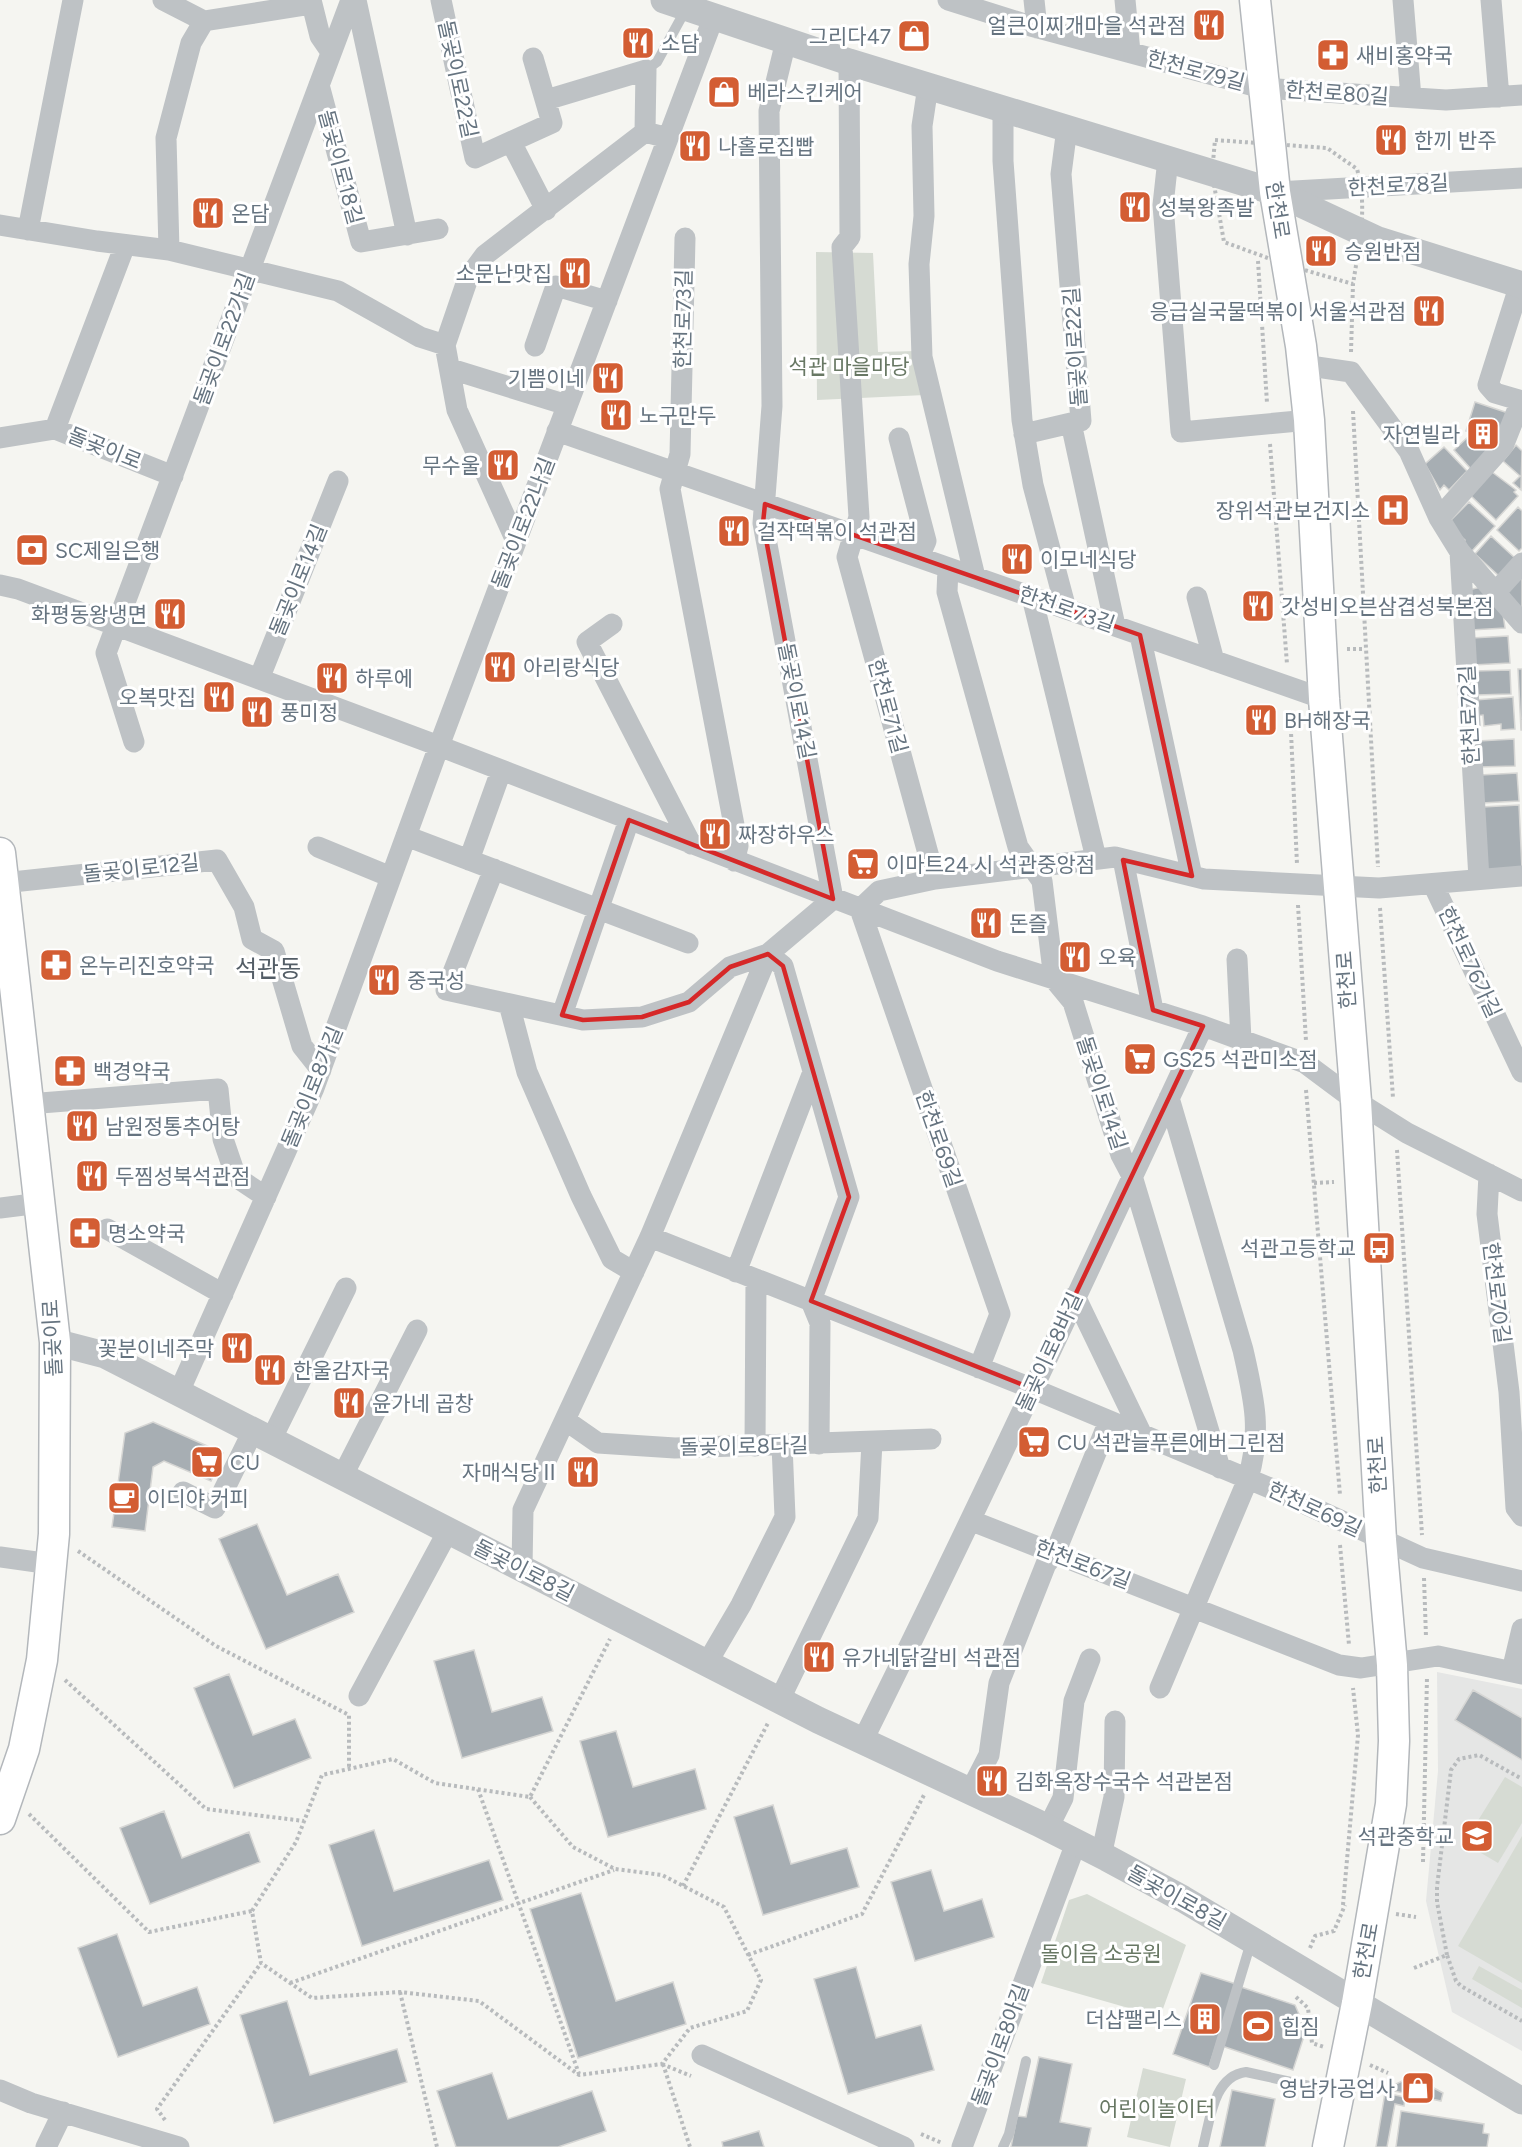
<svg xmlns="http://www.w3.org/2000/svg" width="1522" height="2147" viewBox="0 0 1522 2147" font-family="Figtree,'Noto Sans KR',sans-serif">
  <rect width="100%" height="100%" fill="#f5f5f1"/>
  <path fill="#e5e6e5" d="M1437 1672 1522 1689V2051L1452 2012 1426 1901 1438 1771Z"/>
  <path fill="#d6dbd3" d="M816 252 873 253 878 352 916 351 925 395 817 400Z
    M1505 1777 1522 1787V1823L1498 1863 1464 1843Z
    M1522 1836V1983L1458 1946Z
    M1087 1894 1186 1945 1160 2017 1041 1983 1069 1900Z
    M1479 1966 1522 1990V2008L1472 1979Z
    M1143 2068 1186 2079 1170 2147 1127 2137Z"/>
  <path fill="#a7aeb3" stroke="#d6d6d4" stroke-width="1.5" d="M1475 402 1508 413 1492 449 1471 469 1454 450 1469 436 1471 432 1466 431Z
    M1516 445 1522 451 1521 490 1513 483 1520 476 1503 461Z
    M1444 447 1467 471 1449 490 1444 485 1440 490 1425 464Z
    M1492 472 1516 490 1514 492 1518 496 1496 520 1470 495Z
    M1469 502 1495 526 1471 552 1462 544 1465 540 1454 530 1450 521Z
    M1518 507 1522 511V548L1519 551 1497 530Z
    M1491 536 1516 559 1499 576 1475 554Z
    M1522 577V609L1506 592Z
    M1481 587 1503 614 1505 628 1471 630 1468 590Z
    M1508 636 1510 663 1473 665 1471 638Z
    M1518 669H1522V730H1521Z
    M1510 670 1511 694 1476 695 1474 671Z
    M1513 697 1515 729 1501 730V724L1484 726 1483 715 1476 716 1475 700Z
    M1514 739 1515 766 1479 767 1478 741Z
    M1517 773 1519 801 1482 803 1480 775Z
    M1519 805 1522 870 1486 872 1482 807Z
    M153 1422 223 1453 211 1481 164 1461 153 1467 145 1531 112 1527 125 1433Z
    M257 1524 287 1595 338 1574 354 1612 266 1649 219 1539Z
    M474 1650 492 1712 542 1697 553 1731 462 1758 434 1661Z
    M229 1674 253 1735 295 1719 311 1758 234 1788 194 1688Z
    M1473 1690 1522 1718V1760L1455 1720Z
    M616 1731 633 1787 695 1769 706 1809 608 1837 580 1741Z
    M773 1805 791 1864 847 1848 859 1887 763 1915 734 1817Z
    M164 1811 182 1858 249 1832 260 1862 150 1904 120 1828Z
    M374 1830 394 1891 489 1860 503 1900 362 1946 329 1845Z
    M931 1870 944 1911 982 1899 994 1937 915 1961 891 1882Z
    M581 1893 616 2001 673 1982 686 2024 578 2058 530 1909Z
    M117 1934 143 2006 197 1987 210 2024 118 2057 78 1948Z
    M856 1967 876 2038 921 2025 934 2070 848 2094 814 1979Z
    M1201 1973 1236 1984 1209 2067 1173 2054Z
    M1241 1987 1295 2005 1306 2030 1293 2070 1222 2046Z
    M287 2001 310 2075 397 2049 407 2082 274 2123 240 2015Z
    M1039 2057 1072 2064 1060 2122 1091 2128 1087 2147H1011L1017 2116 1026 2117Z
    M492 2073 508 2119 592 2091 606 2131 558 2147H456L437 2091Z
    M1412 2076 1443 2093 1441 2101 1394 2091 1396 2084Z
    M1232 2090 1275 2099 1265 2147H1220Z
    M1385 2093 1405 2097 1404 2106 1395 2104 1387 2147H1376Z
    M1401 2111 1484 2124 1483 2133 1489 2134 1487 2147H1396Z
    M759 2131 764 2147H723L722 2142Z"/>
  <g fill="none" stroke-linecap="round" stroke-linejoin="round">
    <g stroke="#b3b7bb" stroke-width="33">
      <path id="secondary" d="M1255 0 1275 192 1301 346 1309 420 1324 699 1356 1101 1381 1540 1392 1665 1394 1741 1391 1804 1357 2003 1328 2147
        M0 853 55 1342 54 1534 42 1660 24 1749 0 1819"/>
    </g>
    <path stroke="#b8bbbd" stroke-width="4" stroke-dasharray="3 3" stroke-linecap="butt" d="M1215 140 1327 148 1357 169C1368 208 1359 245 1353 284L1287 265 1224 242 1212 173Z
      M1258 261 1267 403
      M1351 352 1353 284
      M1353 411 1378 867
      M1270 444 1287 664
      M1347 649H1364
      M1290 710 1297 864
      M1298 905 1306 1041
      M1380 908 1393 1098
      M1306 1090 1340 1495
      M1397 1150 1422 1535
      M1314 1183 1334 1182
      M1340 1545 1349 1645
      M78 1551 216 1646 349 1715V1769
      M1424 1578 1426 1637
      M65 1680 206 1809 304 1821
      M478 1789 579 2074
      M530 1797 573 1847 615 1869 662 1875 724 1907 761 1980 747 2011 690 2028 662 2064 579 2075 479 2001 400 1992 312 1998 261 1963 252 1911 296 1842 322 1775 393 1759 435 1783 530 1797 610 1639
      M29 1814 149 1932 252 1911
      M1423 1862 1427 1677
      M683 1886 768 1723
      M1343 1905 1358 1735 1353 1688
      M1396 1914 1416 1917
      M1310 1948 1315 1936 1334 1931 1345 1905
      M748 1955 862 1914 924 1795
      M1447 1955 1437 1902V1887L1451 1770 1459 1759 1479 1755 1522 1779
      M1414 1968 1447 1955 1456 1981 1461 1986 1522 2021
      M290 1983 614 1870
      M400 1992 437 2147
      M1296 1997 1308 2008 1312 2043 1324 2047
      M662 2064 691 2076
      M663 2064 690 2147
      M1370 2065 1388 2073
      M165 2120 157 2109 261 1963
      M921 2134 942 2143"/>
    <path stroke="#bec2c5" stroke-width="10" d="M646 70 657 62 686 9
      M1214 2065 1251 1942
      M1003 2147 1009 2134 1026 2061
      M1203 2147C1210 2121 1213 2076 1246 2072L1337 2092"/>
    <path stroke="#bec2c5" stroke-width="21" d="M163 0 204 21
      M311 0 320 36 331 52
      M356 0 407 235
      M441 0 475 158 552 123 533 58
      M948 0 1031 26 1262 88 1446 100 1522 95
      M1034 0 1037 28
      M1125 0 1130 52
      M1403 0 1411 98
      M1491 0 1499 97
      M849 62 850 237 842 247 859 517 847 557 935 879
      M319 85 361 242 438 229
      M928 86 922 126 924 216 919 264 922 357 975 577
      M546 100 646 70 645 132
      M1003 108V161L1022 420 1033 485 1066 609
      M1067 128 1061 174 1081 421 1071 423 1115 626
      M511 142 546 210
      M1168 159 1163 205 1181 432 1309 420
      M1277 192 1522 178
      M0 225 97 241 169 250 338 291 420 337 445 345
      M28 230 73 0
      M685 238 680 454 670 489 738 846 734 861
      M169 250 166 138 191 43 204 21 312 4
      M1520 284 1488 385 1495 393 1522 401
      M535 346 556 286 607 301
      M1303 365 1351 372 1409 451 1439 518 1460 552 1522 623
      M451 369 567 405
      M55 429 125 245
      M557 431 1324 699
      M1024 434 1071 423
      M0 438 55 429 173 476
      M899 438 926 541 919 557
      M1439 518 1503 446 1521 401
      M516 541 457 410 445 345 468 278 485 255 645 132 668 138
      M1460 552 1479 879
      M948 568 947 592 1018 847 1042 881 1054 979 1073 1002 1121 1155 1132 1176 1220 1468
      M0 585 18 589 439 746 997 961 1203 1026 1305 1063 1356 1101 1407 1133 1522 1191
      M1495 593 1522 563
      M1032 597 1096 858
      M1197 597 1214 661
      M612 624 587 642 691 844
      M1140 635 1192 876
      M259 679 338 481
      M134 742 106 653 351 0
      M406 836 688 943
      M318 847 391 877
      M1123 859 1153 1010
      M469 860 501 771
      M494 869 446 990 583 1020 642 1017 689 1002 730 967 768 954 783 966 849 1197 811 1301 820 1323 819 1444
      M3 883 217 860 244 907 252 939 274 951 302 1046 321 1070
      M1433 884 1522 1072
      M1237 959 1241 1040
      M509 1004 527 1072 581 1196 612 1259 634 1272
      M562 1015 629 820
      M28 1104 218 1089 223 1139 236 1177 266 1197
      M1489 1174 1487 1214 1509 1392 1516 1508 1522 1516
      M0 1208 40 1203
      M107 1229 223 1294
      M650 1237 1031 1388 1270 1488 1423 1558 1522 1581
      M736 1272 813 1072
      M1075 1296 1142 1435
      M979 1368 1000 1314 860 909 879 891 935 879 1115 857 1204 879 1379 888 1522 876
      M179 1392 314 1088 439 746 714 16
      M565 1420 598 1443 675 1448 931 1439
      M271 1440 346 1288
      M755 1446 756 1279
      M342 1477 417 1330
      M183 1492 215 1508 253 1431
      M972 1521 1339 1665 1361 1668 1438 1656 1522 1674
      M0 1557 51 1564
      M522 1568 523 1510 650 1237 768 954 833 899 763 523 772 406 769 111 786 41
      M707 1663 741 1605 785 1517 782 1445
      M1512 1671 1522 1629
      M1160 1688 1248 1479C1262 1430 1254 1399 1243 1350L1169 1098
      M359 1696 448 1531
      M779 1701 868 1518 872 1442
      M862 1742C980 1505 1091 1265 1203 1026
      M970 1792 989 1755 999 1683 1046 1564 1055 1553 1109 1421
      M1048 1828 1063 1798 1074 1701 1090 1659
      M1101 1856 1114 1797 1115 1721
      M702 2055 904 2147
      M0 2090 31 2103 179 2147
      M46 2147 63 2112
      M962 2147 1076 1843"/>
    <path stroke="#bec2c5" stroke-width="27" d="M664 0 849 62 1275 192 1378 240 1522 285
      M55 1342 105 1355 818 1720 1038 1823 1107 1858 1183 1899 1522 2101"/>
    <use href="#secondary" stroke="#fff" stroke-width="30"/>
  </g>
  <path fill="none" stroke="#d62828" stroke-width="4.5" stroke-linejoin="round" d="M765 504 1140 635 1192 876 1123 860 1153 1010 1203 1026 1031 1388 811 1301 849 1197 783 966 768 954 730 967 689 1002 642 1017 583 1020 562 1015 629 820 833 899 763 523Z"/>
  <defs>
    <g id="restaurant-square" transform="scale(1.725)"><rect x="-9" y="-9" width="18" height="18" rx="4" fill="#d35d33" stroke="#fff"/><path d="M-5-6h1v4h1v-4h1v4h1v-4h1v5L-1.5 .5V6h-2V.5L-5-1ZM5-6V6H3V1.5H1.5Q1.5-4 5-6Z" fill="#fff"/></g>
    <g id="shop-square" transform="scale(1.725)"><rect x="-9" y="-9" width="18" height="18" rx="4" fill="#d35d33" stroke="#fff"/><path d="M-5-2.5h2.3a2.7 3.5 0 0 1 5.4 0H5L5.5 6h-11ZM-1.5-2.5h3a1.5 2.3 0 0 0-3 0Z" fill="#fff"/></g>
    <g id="pharmacy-square" transform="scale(1.725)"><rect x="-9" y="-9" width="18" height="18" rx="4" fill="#d35d33" stroke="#fff"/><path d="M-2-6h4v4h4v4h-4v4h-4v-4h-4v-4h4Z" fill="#fff"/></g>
    <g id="building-square" transform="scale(1.725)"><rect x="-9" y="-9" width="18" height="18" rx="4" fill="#d35d33" stroke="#fff"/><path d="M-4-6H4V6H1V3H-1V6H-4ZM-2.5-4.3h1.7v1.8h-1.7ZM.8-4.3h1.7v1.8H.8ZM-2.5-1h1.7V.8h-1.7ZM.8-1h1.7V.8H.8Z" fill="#fff"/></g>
    <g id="hospital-square" transform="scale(1.725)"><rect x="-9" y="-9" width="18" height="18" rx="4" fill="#d35d33" stroke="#fff"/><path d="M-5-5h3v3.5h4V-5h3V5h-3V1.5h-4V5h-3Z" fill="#fff"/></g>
    <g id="bank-square" transform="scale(1.725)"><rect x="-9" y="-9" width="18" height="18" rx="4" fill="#d35d33" stroke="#fff"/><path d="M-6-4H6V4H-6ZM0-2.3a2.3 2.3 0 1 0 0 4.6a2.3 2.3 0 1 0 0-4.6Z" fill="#fff"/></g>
    <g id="supermarket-square" transform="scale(1.725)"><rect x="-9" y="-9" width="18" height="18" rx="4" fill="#d35d33" stroke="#fff"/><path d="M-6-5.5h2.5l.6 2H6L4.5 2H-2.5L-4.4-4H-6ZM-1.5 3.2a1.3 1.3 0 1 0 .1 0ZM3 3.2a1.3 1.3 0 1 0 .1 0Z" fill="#fff"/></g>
    <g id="bus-square" transform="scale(1.725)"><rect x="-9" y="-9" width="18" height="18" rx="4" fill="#d35d33" stroke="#fff"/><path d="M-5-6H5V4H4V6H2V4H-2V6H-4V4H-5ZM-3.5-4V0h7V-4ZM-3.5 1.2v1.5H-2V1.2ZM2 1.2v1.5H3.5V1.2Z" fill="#fff"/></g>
    <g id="cafe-square" transform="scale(1.725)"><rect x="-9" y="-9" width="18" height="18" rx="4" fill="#d35d33" stroke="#fff"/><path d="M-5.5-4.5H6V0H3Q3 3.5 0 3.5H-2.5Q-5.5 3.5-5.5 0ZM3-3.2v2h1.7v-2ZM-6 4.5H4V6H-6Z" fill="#fff"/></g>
    <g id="school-square" transform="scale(1.725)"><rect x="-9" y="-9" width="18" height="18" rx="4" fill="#d35d33" stroke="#fff"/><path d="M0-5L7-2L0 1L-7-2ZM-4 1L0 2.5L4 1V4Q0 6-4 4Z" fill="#fff"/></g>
    <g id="stadium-square" transform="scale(1.725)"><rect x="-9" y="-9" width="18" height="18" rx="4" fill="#d35d33" stroke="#fff"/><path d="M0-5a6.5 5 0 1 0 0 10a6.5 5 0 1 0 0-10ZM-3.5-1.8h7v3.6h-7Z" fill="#fff"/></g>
  </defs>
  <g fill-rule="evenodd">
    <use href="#restaurant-square" x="1209" y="25"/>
    <use href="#shop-square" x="914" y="36"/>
    <use href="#restaurant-square" x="638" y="43"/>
    <use href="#pharmacy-square" x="1333" y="55"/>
    <use href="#shop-square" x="724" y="92"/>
    <use href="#restaurant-square" x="1391" y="140"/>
    <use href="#restaurant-square" x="695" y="146"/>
    <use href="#restaurant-square" x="1135" y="207"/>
    <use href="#restaurant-square" x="208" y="213"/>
    <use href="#restaurant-square" x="1321" y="251"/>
    <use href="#restaurant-square" x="575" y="273"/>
    <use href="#restaurant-square" x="1429" y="311"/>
    <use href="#restaurant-square" x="608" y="378"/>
    <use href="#restaurant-square" x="616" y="415"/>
    <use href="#building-square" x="1483" y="434"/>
    <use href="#restaurant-square" x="503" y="465"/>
    <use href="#hospital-square" x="1393" y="510"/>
    <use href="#restaurant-square" x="734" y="531"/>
    <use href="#bank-square" x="32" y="550"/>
    <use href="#restaurant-square" x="1017" y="559"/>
    <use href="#restaurant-square" x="1258" y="606"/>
    <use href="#restaurant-square" x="170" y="614"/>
    <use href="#restaurant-square" x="500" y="667"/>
    <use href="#restaurant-square" x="332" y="678"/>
    <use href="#restaurant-square" x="219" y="697"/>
    <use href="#restaurant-square" x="257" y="712"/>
    <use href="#restaurant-square" x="1261" y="720"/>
    <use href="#restaurant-square" x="715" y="834"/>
    <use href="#supermarket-square" x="863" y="864"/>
    <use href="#restaurant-square" x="986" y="923"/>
    <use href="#restaurant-square" x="1075" y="957"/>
    <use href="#pharmacy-square" x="56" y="965"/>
    <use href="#restaurant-square" x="384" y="980"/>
    <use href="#supermarket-square" x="1140" y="1059"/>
    <use href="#pharmacy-square" x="70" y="1071"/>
    <use href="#restaurant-square" x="82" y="1126"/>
    <use href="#restaurant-square" x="92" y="1176"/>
    <use href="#pharmacy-square" x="85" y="1233"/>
    <use href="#bus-square" x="1379" y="1248"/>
    <use href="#restaurant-square" x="237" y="1348"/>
    <use href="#restaurant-square" x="270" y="1370"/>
    <use href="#restaurant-square" x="349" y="1403"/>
    <use href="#supermarket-square" x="1034" y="1442"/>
    <use href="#supermarket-square" x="207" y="1462"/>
    <use href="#restaurant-square" x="583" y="1472"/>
    <use href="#cafe-square" x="124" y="1498"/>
    <use href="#restaurant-square" x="819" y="1657"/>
    <use href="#restaurant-square" x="992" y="1781"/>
    <use href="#school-square" x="1477" y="1836"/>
    <use href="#building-square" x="1205" y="2019"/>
    <use href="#stadium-square" x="1258" y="2026"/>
    <use href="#shop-square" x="1418" y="2088"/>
  </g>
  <g text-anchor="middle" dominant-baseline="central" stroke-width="6" stroke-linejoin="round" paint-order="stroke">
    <g font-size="21" fill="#667480" stroke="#fff" text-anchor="start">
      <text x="1186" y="25" text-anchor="end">얼큰이찌개마을 석관점</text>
      <text x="891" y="36" text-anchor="end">그리다47</text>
      <text x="661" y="43">소담</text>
      <text x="1356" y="55">새비홍약국</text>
      <text x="747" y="92">베라스킨케어</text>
      <text x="1414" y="140">한끼 반주</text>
      <text x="718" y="146">나홀로집빱</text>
      <text x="1158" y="207">성북왕족발</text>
      <text x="231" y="213">온담</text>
      <text x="1344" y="251">승원반점</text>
      <text x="552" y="273" text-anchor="end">소문난맛집</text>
      <text x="1406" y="311" text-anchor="end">응급실국물떡볶이 서울석관점</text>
      <text x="585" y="378" text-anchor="end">기쁨이네</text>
      <text x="639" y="415">노구만두</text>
      <text x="1460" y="434" text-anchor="end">자연빌라</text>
      <text x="480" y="465" text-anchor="end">무수울</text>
      <text x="1370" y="510" text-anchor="end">장위석관보건지소</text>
      <text x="757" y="531">걸작떡볶이 석관점</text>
      <text x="55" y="550">SC제일은행</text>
      <text x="1040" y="559">이모네식당</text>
      <text x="1281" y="606">갓성비오븐삼겹성북본점</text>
      <text x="147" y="614" text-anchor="end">화평동왕냉면</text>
      <text x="523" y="667">아리랑식당</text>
      <text x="355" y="678">하루에</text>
      <text x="196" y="697" text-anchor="end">오복맛집</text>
      <text x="280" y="712">풍미정</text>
      <text x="1284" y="720">BH해장국</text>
      <text x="738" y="834">짜장하우스</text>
      <text x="886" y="864">이마트24 시 석관중앙점</text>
      <text x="1009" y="923">돈즐</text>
      <text x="1098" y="957">오육</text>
      <text x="79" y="965">온누리진호약국</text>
      <text x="407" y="980">중국성</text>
      <text x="1163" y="1059">GS25 석관미소점</text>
      <text x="93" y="1071">백경약국</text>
      <text x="105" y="1126">남원정통추어탕</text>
      <text x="115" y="1176">두찜성북석관점</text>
      <text x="108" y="1233">명소약국</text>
      <text x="1356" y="1248" text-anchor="end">석관고등학교</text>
      <text x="214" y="1348" text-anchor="end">꽃분이네주막</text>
      <text x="293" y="1370">한울감자국</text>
      <text x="372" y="1403">윤가네 곱창</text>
      <text x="1057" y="1442">CU 석관늘푸른에버그린점</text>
      <text x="230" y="1462">CU</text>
      <text x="560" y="1472" text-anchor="end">자매식당Ⅱ</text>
      <text x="147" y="1498">이디야 커피</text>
      <text x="842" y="1657">유가네닭갈비 석관점</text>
      <text x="1015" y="1781">김화옥장수국수 석관본점</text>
      <text x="1454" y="1836" text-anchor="end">석관중학교</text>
      <text x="1182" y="2019" text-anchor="end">더샵팰리스</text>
      <text x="1281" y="2026">힙짐</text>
      <text x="1395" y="2088" text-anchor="end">영남카공업사</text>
    </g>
    <g font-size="21" fill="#667480" stroke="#fff">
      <text transform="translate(1196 70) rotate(15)">한천로79길</text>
      <text transform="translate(458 79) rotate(78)">돌곶이로22길</text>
      <text transform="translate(1337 93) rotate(4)">한천로80길</text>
      <text transform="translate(341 167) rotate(75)">돌곶이로18길</text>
      <text transform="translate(1398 185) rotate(-3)">한천로78길</text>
      <text transform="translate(1278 210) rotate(81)">한천로</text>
      <text transform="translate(683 319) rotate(-89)">한천로73길</text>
      <text transform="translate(224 339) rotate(-70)">돌곶이로22가길</text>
      <text transform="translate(1075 347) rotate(-94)">돌곶이로22길</text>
      <text transform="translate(105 448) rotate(22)">돌곶이로</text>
      <text transform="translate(523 523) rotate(-69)">돌곶이로22나길</text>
      <text transform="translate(298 580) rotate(-68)">돌곶이로14길</text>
      <text transform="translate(1067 609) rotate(19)">한천로73길</text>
      <text transform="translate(797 701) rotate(79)">돌곶이로14길</text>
      <text transform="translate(888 706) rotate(75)">한천로71길</text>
      <text transform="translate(1469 715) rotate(-93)">한천로72길</text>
      <text transform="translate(141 868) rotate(-6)">돌곶이로12길</text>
      <text transform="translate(1470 962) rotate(65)">한천로76가길</text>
      <text transform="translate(1346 980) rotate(-94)">한천로</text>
      <text transform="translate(312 1087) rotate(-68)">돌곶이로8가길</text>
      <text transform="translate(1102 1093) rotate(72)">돌곶이로14길</text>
      <text transform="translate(939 1139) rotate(71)">한천로69길</text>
      <text transform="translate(1497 1293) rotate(83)">한천로70길</text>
      <text transform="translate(52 1338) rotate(-93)">돌곶이로</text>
      <text transform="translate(1049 1352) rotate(-65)">돌곶이로8바길</text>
      <text transform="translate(744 1446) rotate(-1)">돌곶이로8다길</text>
      <text transform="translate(1377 1465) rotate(-93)">한천로</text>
      <text transform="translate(1315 1509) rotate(25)">한천로69길</text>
      <text transform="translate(1083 1564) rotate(21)">한천로67길</text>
      <text transform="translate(524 1570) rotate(27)">돌곶이로8길</text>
      <text transform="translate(1177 1897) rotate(29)">돌곶이로8길</text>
      <text transform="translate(1366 1951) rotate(-80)">한천로</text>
      <text transform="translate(1000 2045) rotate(-70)">돌곶이로8아길</text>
    </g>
    <g font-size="21" fill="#687864" stroke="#fff">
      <text x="849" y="366">석관 마을마당</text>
      <text x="1101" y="1953">돌이음 소공원</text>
      <text x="1157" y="2108">어린이놀이터</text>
    </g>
    <g font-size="24" fill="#535d66" stroke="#fff">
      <text x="268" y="968">석관동</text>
    </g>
  </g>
</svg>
